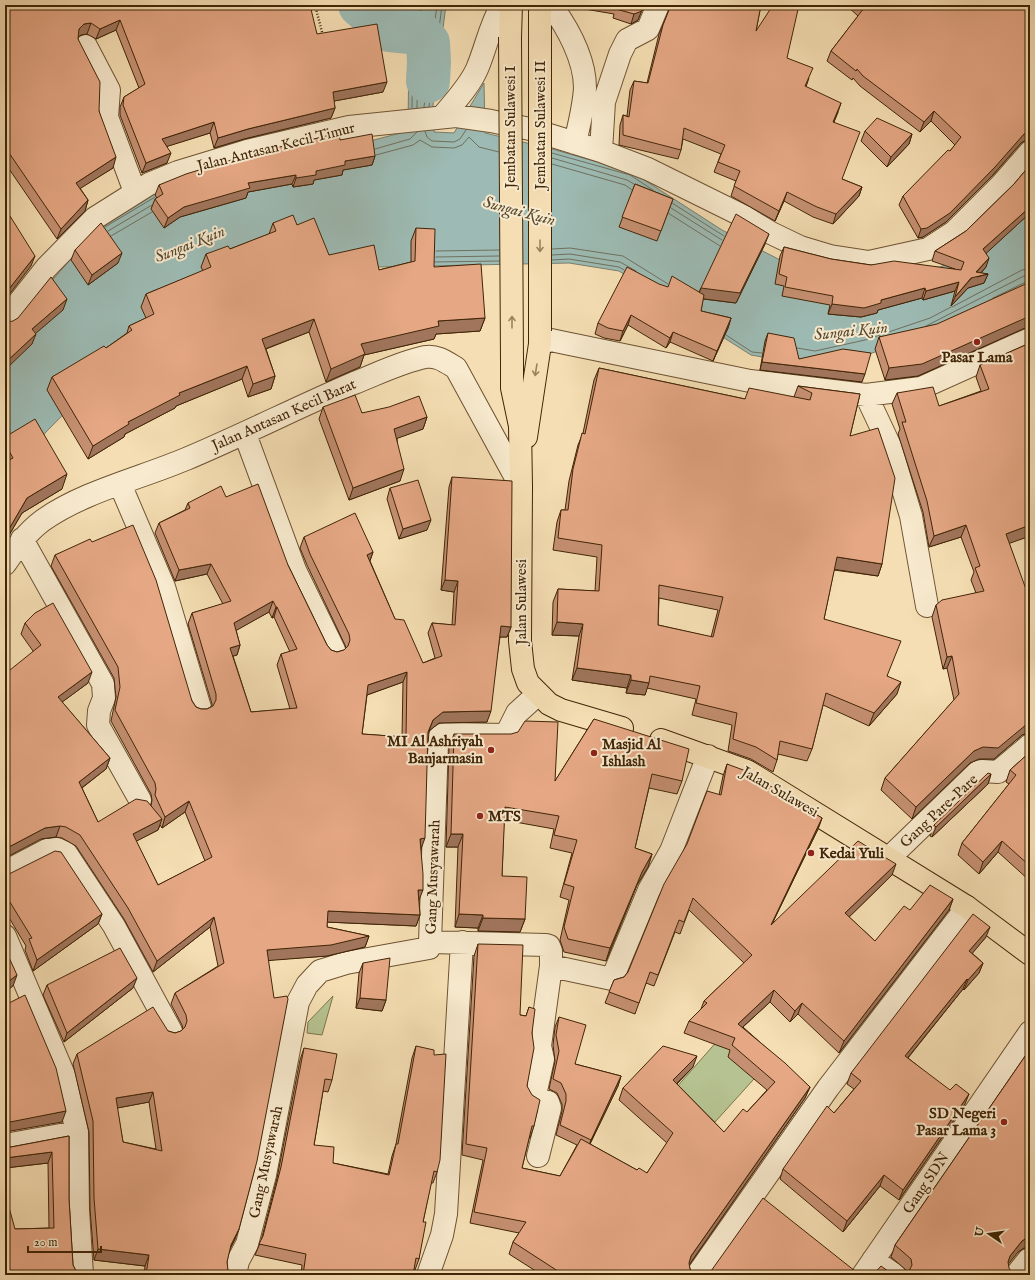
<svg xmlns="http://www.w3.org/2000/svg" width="1035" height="1280" viewBox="0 0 1035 1280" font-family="'IM FELL English',serif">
  <rect width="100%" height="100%" fill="#f5deb3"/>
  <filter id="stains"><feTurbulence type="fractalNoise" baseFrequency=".005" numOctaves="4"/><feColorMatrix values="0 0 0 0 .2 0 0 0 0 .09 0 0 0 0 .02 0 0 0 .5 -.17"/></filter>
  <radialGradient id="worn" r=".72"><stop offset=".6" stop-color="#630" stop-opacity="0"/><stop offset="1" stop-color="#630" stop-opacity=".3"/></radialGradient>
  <path fill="#b6c291" stroke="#7c744c" d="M333 996 322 1035 307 1033 308 1022Z
    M734 1022 773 1058 715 1122 675 1089Z"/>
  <path fill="#9dbbb4" stroke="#787f6f" d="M412 5H446L433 105 434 132 454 133 484 83 485 133 552 149 632 172 722 230 813 277 941 267 984 232 1030 187V283L936 332 869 354 815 366 751 355 619 271 569 263 376 267 139 337 46 432 5 484V338L26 311 99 226 168 185 304 154 374 140 408 131 409 41Z"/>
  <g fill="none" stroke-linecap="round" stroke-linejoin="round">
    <path stroke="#6f705e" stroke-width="1" d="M424 107 437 5
      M429 107 442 5
      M412 108 413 41 416 5
      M417 108 418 41 421 5
      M425 131 427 137 432 141 454 142 460 139 466 130
      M375 149 410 139 417 132
      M552 153 630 175 653 190
      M376 155 413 145 420 140 432 147 454 148 462 145 469 137 479 147 499 152
      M552 158 627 180 634 184
      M552 164 625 185 632 190
      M672 203 724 236
      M671 208 722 240
      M668 213 720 246
      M105 227 155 197
      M108 231 152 205
      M111 236 152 212
      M552 249 570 248 623 256 668 284
      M436 251 499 250
      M552 255 570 254 620 262 636 271
      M436 257 499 256
      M552 260 569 259 619 267 624 270
      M435 262 499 261
      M993 298 1030 280
      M952 307 1022 270 1030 269
      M926 326 1024 276 1030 275
      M726 335 752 352 762 353
      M797 348 815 351 865 340 930 318 951 307"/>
    <path stroke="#9dbbb4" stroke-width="44" d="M360 5 390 30 419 33 428 43 429 62 428 81"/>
    <g stroke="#6e5332" stroke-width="24">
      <path id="minor" d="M551 5C567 27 585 59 585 88 584 106 579 125 575 143
        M86 46 109 90 107 117 135 192
        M442 117C454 102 469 87 477 69 486 48 490 25 502 5
        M601 151 604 102 620 54 627 40 648 29 658 5
        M5 320 46 268 95 218 149 184 178 172 247 151 349 127 456 116 491 121 530 129 601 151 648 169 743 216 771 233 800 247 830 256 869 262 928 249 954 232 1001 185 1030 152
        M540 344 551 340 565 343 750 381 866 395 921 388 1030 339
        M866 395 890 446 911 516 927 606
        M245 434 295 570 334 650
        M120 484 164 587 200 708
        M22 539 103 684 104 698 99 711 98 725 140 800
        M5 564C16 548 26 533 42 521 82 492 141 478 186 459 243 435 298 407 354 383 377 374 401 362 425 357 437 355 446 362 456 368L521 487
        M889 858 978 772 982 771 998 772 1030 745
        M5 872 47 850 57 849 66 853 114 926 171 1031
        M5 936 64 1075 77 1132 78 1209 82 1275
        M430 942 546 945 549 946 551 951V966L540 1046 543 1059 535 1095 538 1099 548 1102 550 1108 538 1156
        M551 966 612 979 649 890 671 851 708 756
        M5 1145 77 1132
        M873 1260 895 1275
        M235 1275 238 1261 247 1244 265 1175 298 1002 307 985 320 971 346 963 429 948 430 942 437 743 440 736 444 734 506 735 517 713 538 694
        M428 1275 442 1235 446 1214 462 942
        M697 1275 828 1088 967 907
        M863 1275 1030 1032
        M1016 1275 1028 1260"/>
    </g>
    <g stroke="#412507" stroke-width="24">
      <path id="major" d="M540 5V39
        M510 37 511 5
        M512 361V388L520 426 521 487 520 641 523 669 528 683 549 704 561 710 622 728
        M526 437 540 344V331
        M661 740 747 771 967 907 1030 954"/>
    </g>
    <path stroke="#412507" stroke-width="2.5" stroke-dasharray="1 2" stroke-linecap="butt" d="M315 5 323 36"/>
    <use href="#minor" stroke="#f8eace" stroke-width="22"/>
    <use href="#major" stroke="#f5deb3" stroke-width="22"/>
    <g stroke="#412507" stroke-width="24" stroke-linecap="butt">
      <path id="major-bridge" d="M510 37 512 361
        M540 331V39"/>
    </g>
    <use href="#major-bridge" stroke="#f5deb3" stroke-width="22"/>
  </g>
  <path fill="#c59072" stroke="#412507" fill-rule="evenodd" d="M5 5 317 34 383 92 334 101 335 108 331 118 244 139 214 148 210 133 167 146V163L142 173 120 115V107L124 97 139 88 116 30 96 39 87 34 81 35 78 37V39L99 111 113 168 80 188 88 200 85 211 57 239 5 163Z
    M566 5H644L638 20 631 24 613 18 614 14 567 6Z
    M670 5H761L756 31 809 78 806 87 838 112 834 122 842 179 862 187 859 196 833 224 813 217 784 201 775 221 731 196 736 181 714 172 721 154 683 139 681 150 678 159 619 145 620 125 623 115 627 116 630 90 634 81 647 83 659 34 670 8Z
    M811 5H821L816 10Z
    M846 5H1030V140H1026L1021 143 992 176 946 222 923 237 918 238 899 205 903 196 950 151 955 145 931 121 920 132 860 86 853 78 852 80 827 61 831 51 858 16Z
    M865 131 912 134 909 144 887 167 861 141Z
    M340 140 375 156 372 165 343 170 342 175 314 180 313 184 293 187 292 184 248 192 246 198 180 217 164 228 151 209 155 199 157 198 155 195 159 185Z
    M1030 165V213L986 253V267L981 273 988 274 984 283 968 288 951 306 955 291 923 300 922 298 878 310 877 313 861 317 828 314 830 305 782 296 784 286 775 284 780 256 784 247 831 259 871 265 955 269 932 261 935 251 966 231 1014 184Z
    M635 184 673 199 657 241 619 227Z
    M273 223 297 225 329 255 379 270 411 262V241L416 228 434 267 485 318 480 331 436 334 434 339 364 355 360 367 326 382 309 332 266 349 275 376 271 389 248 397 242 379 176 406 175 408 125 434 124 437 88 459 47 390 52 377 106 348 127 333 129 326 146 318 141 307 146 294 203 271 201 267 206 254 230 249 269 234Z
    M765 244 736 303 703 299 701 311 731 318 728 328 713 361 670 342 666 348 628 325 620 341 604 338 595 334 598 323 668 287 699 292 701 288Z
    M75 250 118 263 88 285 71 260Z
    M1025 328 918 376 885 380 875 349 879 337Z
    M768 333 799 359 862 382 760 370 765 341Z
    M1030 343V536L1009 543 1030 603V733H1028L1022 735 994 759H979L970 763 912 819 881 790 885 778 954 700 947 668 943 669 932 617 936 605 976 593 971 580 974 572 961 537 929 547 923 512 898 434 900 429 892 404 897 393 939 406 981 391 976 377 980 365Z
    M599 368 745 399 794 397 798 386 860 394 850 436 882 564 878 576 834 570 824 619 888 676 897 694 869 726 823 705 812 749 807 761 778 754 777 760 773 772 751 759 728 751 732 725 692 715 696 699 647 688 645 695 626 693 627 688 572 680 579 636 552 635 553 602 558 589 595 591 597 557 553 550 557 522 561 510H565L569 481 578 445 583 433 594 380ZM659 598 718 610 711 637 658 625Z
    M323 407 362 413 427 417 423 429 397 438 400 481 349 500 319 419Z
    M5 437 62 489 22 513 5 542Z
    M452 477 511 627 507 637H500L487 722 439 723 429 731 421 849 419 900 420 915 416 926 327 922V927L369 936 365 947 327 956 268 960 235 1239 229 1251 227 1262 228 1275H144L145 1266 94 1260 90 1209 89 1132 73 1064 77 1054 168 1031 175 1033 181 1031 183 1029 182 1025 171 1004 175 993 218 966 210 927 153 972 124 919 76 846 62 838 56 837 41 839 33 651 21 634 25 623 88 683 62 702 110 758 106 769 82 788 98 822 152 807 151 806 152 800 151 794 111 721 116 697 114 678 51 566 55 555 92 542 196 707 201 709H207L212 706V704L188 624 192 613 223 604 207 574 175 581 155 533 159 523 185 510 188 503 226 497 288 565 327 645 331 650 337 652 344 650 346 648 345 645 307 565 300 548 304 537 373 552 370 561 395 619 423 663 435 658 428 633 432 623 452 625 454 592 441 590 449 487ZM269 612 272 618 274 617 290 652 281 654 277 665 290 709 251 712 233 656 237 655 240 645 236 630ZM403 682 402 737 362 734 367 695ZM185 812 205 861 158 885 136 841 158 830 160 825 162 828ZM149 1102 156 1149 123 1142 117 1108Z
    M390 488 427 530 399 539 387 499Z
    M594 719 682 781 677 794 649 788 635 848 652 854 648 867 637 885 606 961 564 952 560 940 569 900 560 897 572 853 550 848 554 829 504 820 502 876 525 919 520 932 478 931V928L455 927 458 847H446L449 747 454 734 555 781Z
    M1030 752V881L998 852 979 874 958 855 962 843 1009 784 1006 782 1010 770Z
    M727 764 822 818 818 829 773 922 892 875 849 917 875 941 910 910 953 899 949 910 839 1053 798 1014 790 1022 770 1002 743 1027 810 1087 805 1098 689 1265 690 1269 694 1274 698 1275H542L509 1254 513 1242 519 1233 470 1223 483 1160 462 1155 474 956 478 944 520 1015 526 1016 529 1007 532 1033 527 1086 534 1126 530 1138H529L522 1168 560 1176 577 1145 556 1135 562 1111V1104L557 1093 549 1089 555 1061 553 1045 555 1027 559 1017 575 1064 621 1076 618 1086 590 1144 637 1170 647 1173 667 1143 619 1100 623 1088 693 1067 677 1084 724 1132 747 1112 767 1090 728 1057 730 1050 684 1033 689 1021 701 1009 704 1001 744 963 689 910 680 934 675 932 654 986 646 983 635 1014 605 1003 614 980 624 977 628 972 719 795 723 776Z
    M991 774 988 784 932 837 930 836 934 825Z
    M5 872 102 914 98 924 33 971 25 950 26 946 5 911Z
    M986 937 972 953 983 963 979 973 964 990 963 989 908 1058 965 1104 899 1200 880 1186 843 1232 780 1179 783 1169 834 1113 854 1089 847 1084 851 1073Z
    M363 963 386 1000 382 1011 356 1008 359 973Z
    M47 985 133 988 64 1042 43 995Z
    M416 1046 437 1172 433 1183H431L423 1222 419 1259 415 1270H414L413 1275H301L302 1265 255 1255 261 1241 277 1178 300 1060 304 1048 332 1080 328 1092 323 1091 314 1145 333 1163 388 1174 392 1156 396 1144 412 1058Z
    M1030 1049V1248H1024L1018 1252 905 1275 907 1273 906 1270 891 1257 895 1245Z
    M69 1136V1199L73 1265 76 1271 5 1275 15 1229 49 1228 48 1163 5 1168V1146L11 1147Z"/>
  <path fill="#a0755c" stroke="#412507" d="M644 5 638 20 631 24 634 14Z
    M818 5H821L816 10Z
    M120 20 116 30 96 39 100 29Z
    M1030 22V31L1025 23Z
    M91 23 87 34 81 35 75 40 79 29 84 24Z
    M387 82 383 92 329 102 333 92Z
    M841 103 838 112 830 131 833 122Z
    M335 108 331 118 244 139 214 148 218 138 248 129Z
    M934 111 931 121 920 132 924 122Z
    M214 122 210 133 159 149 162 139Z
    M1029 131H1030V140H1026L1021 143 992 176 946 222 923 237 918 238 921 229 1024 134Z
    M912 134 909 144 887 167 891 157Z
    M171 153 167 163 142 173 146 163Z
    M375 156 372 165 343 170 342 175 314 180 313 184 293 187 296 178 345 161Z
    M116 157 113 168 73 193 76 183Z
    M296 175 292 184 248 192 246 198 180 217 164 228 168 218 184 207 248 183Z
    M862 187 859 196 833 224 836 214Z
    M787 192 784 201 775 221 779 211Z
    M88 200 85 211 57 239 61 229Z
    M1030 207V213L980 259 983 249Z
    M769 234 765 244 736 303 697 298 701 288Z
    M122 253 118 263 88 285 92 275Z
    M35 256 31 266 5 300V294Z
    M989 258 986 267 977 277 988 274 984 283 968 288 951 306 955 297Z
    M959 282 955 291 923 300 926 291Z
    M925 288 922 298 878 310 877 313 861 317 828 314 832 304 881 300Z
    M67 299 63 310 28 340 32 329Z
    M631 315 628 325 620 341 623 331Z
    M1030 316V327L1025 328 918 376 885 380 889 368Z
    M485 318 480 331 436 334 434 339 364 355 360 367 326 382 331 369 361 344 438 321Z
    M731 318 728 328 713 361 717 351Z
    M314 319 309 332 257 352 262 339Z
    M673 332 670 342 666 348 670 338Z
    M36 334 32 344 5 370V363Z
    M762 362 865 374 862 382 760 370Z
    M247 366 242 379 176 406 175 408 125 434 124 437 88 459 93 446 128 422 179 393Z
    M275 376 271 389 248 397 253 384Z
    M427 417 423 429 390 441 394 429Z
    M404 469 400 481 349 500 353 488Z
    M67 474 62 489 22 513 5 542V536L27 498Z
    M431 520 427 530 399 539 403 529Z
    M966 525 961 537 929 547 934 536Z
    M1030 525V536L1002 546 1006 534Z
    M373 552 369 563 367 555Z
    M837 557 882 564 878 576 832 569Z
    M211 564 207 574 175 581 179 570Z
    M445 580 458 581 454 592 441 590Z
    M273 601 269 612 230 634 234 623Z
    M276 607H277L274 617 272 618Z
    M557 622 583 624 579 636 552 635Z
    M501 626 511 627 507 637H497Z
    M240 645 237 655 226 658 230 648Z
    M952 656 947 668 943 669 947 657Z
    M577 668 631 675 627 688 572 680Z
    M92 672 88 683 54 708 58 697Z
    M407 672 403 682 364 696 368 685Z
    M631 680 649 683 645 695 626 693Z
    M901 682 897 694 869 726 874 713Z
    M491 711 487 722 439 723 429 731 433 720 443 712Z
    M1030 722V733H1028L1022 735 994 759H979L970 763 912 819 916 807 974 751Z
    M110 758 106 769 75 793 79 782Z
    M991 774 988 784 932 837 936 827Z
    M189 801 185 812 162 828 165 817Z
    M822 818 818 829 766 936 771 925Z
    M162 819 158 830 129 845 133 834Z
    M60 826 56 837 41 839 5 858V849L45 828Z
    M451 834H463L458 847H446Z
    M425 838 421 849 420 839Z
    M1002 841 998 852 979 874 983 862Z
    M652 854 648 867 637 885 606 961 610 948 642 872Z
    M896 864 892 875 841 925 845 913Z
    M418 890H423L419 900Z
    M953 899 949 910 839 1053 844 1041Z
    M328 911 420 915 416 926 325 922Z
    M102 914 98 924 33 971 37 960Z
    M459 914 483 915 478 928 455 927Z
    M214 917 210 927 153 972 157 961Z
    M483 918 525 919 520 932 478 931Z
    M990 927 986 937 966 961 969 951Z
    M369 936 365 947 327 956 263 961 267 950Z
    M983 963 979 973 964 990 968 980Z
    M17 975 13 986 5 992V984Z
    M137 978 133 988 64 1042 67 1033Z
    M967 979 963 989 901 1066 905 1056Z
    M774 990 770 1002 734 1035 738 1024Z
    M360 998 386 1000 382 1011 356 1008Z
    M802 1003 798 1014 790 1022 795 1011Z
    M697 1056 693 1067 669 1091 673 1080Z
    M621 1076 618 1086 587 1150 591 1140Z
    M810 1087 805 1098 687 1268 691 1256Z
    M153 1092 149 1102 112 1109 116 1098Z
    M969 1094 965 1104 899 1200 903 1190Z
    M1030 1108V1113L1027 1112Z
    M66 1111 62 1122 5 1132V1123L6 1122Z
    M52 1152 48 1163 5 1168V1158Z
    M884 1175 880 1186 843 1232 847 1221Z
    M239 1229 235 1239 227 1255 231 1245Z
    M1028 1237H1030L1029 1248H1024L1018 1252 1006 1267 1010 1256 1022 1241Z
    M98 1249 149 1255 145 1266 94 1260Z"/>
  <path fill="#e5a784" stroke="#412507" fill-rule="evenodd" d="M5 5H310L317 34 377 24 387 82 333 92 335 108 248 129 218 138 214 122 162 139 171 153 146 163 123 105 124 97 145 84 120 20 100 29 91 23 84 24 79 29 78 39 100 82 99 111 116 157 76 183 88 200 61 229 5 147Z
    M617 5H644L642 11 634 14 616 9Z
    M671 5H761L756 31 773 5H799L787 58 813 68 805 86 841 103 833 122 860 132 842 179 862 187 836 214 817 207 787 192 779 211 734 186 740 171 718 162 725 145 684 128 681 150 623 135V115L629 117 634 81 648 83 663 25Z
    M860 5H1030V22L1025 23 1030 28V131L1024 134 995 167 950 213 927 228 921 229 903 196 948 150 950 151 961 137 934 111 924 122 863 76 857 69 856 71 831 51 864 8Z
    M877 118 912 134 891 157 865 131Z
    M339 133 340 140 372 134 375 156 345 161V165L316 171V175L296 178V175L248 183 250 188 184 207 168 218 155 199 163 194 159 185 186 174 254 153Z
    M1030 165V207L983 249 989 258 976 272 988 274 971 278 955 297 959 282 926 291 925 288 881 300V303L864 308 832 304 833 296 785 287 787 277 779 274 784 247 831 259 871 265 894 261 961 270 964 262 935 251 966 231 1014 184Z
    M635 184 673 199 661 231 622 217Z
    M736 214 769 234 740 293 701 288Z
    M293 215 297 225 314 218 329 255 374 245 379 270 415 261 416 228 435 229 434 267 481 264 485 318 438 321 439 326 361 344 365 354 331 369 314 319 262 339 275 376 253 384 247 366 179 393 180 395 128 422 129 424 93 446 52 377 104 346 106 348 132 330 129 326 154 314 146 294 211 267 206 254 228 246 230 249 276 231 273 223Z
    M10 216 35 256 5 294V219Z
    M101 223 122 253 92 275 75 250Z
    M627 267 659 284 668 287 672 276 704 295 701 311 731 318 717 351 673 332 670 338 631 315 623 331 608 328 598 323Z
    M51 277 67 299 32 329 36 334 5 363V321L7 322 13 321 18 318Z
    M1030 282V316L922 364 889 368 879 337 937 324Z
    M768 333 794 338 799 359 843 349 871 353 865 374 762 362Z
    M1030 343V525L1006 534 1027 592 1030 603V722L1027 724 998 748 983 747 974 751 916 807 885 778 959 694 952 656 947 657 936 605 942 600 984 591 975 568 980 566 966 525 934 536 927 501 902 422H906L897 393 933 387 939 406 989 389 980 365Z
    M599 368 745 399 749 388 810 400 812 393 798 386 860 394 850 436 878 428 895 478 882 564 837 557 824 619 901 641 887 676 901 682 874 713 826 693 812 749 780 741 777 760 756 747 733 739 737 713 696 703 700 686 650 676 649 683 631 680V675L577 668 583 624 557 622 558 589 599 591 602 545 558 538 561 510H568L573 469 582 433 585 434ZM659 585 723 597 713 637 658 625Z
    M355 395 362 413 389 407 419 396 427 417 394 429 404 469 353 488 323 407Z
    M35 419 67 474 27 498 5 536V462L13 458 5 444V437Z
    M452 477 512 481 511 627 501 626 491 711 443 712 433 720 428 732 425 838 420 839 423 874V890H418L420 915 328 911 327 927 369 936 331 945 267 950 274 998 287 996 288 999 257 1161 239 1229 231 1245 227 1262 228 1270V1275H146L149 1255 98 1249 94 1198 93 1121 77 1054 153 1007 168 1031 175 1033 181 1031 185 1027 187 1021 186 1015 175 993 224 963 214 917 157 961 128 908 80 835 66 827 60 826 45 828 5 849V674L41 645 25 623 35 613 53 603 92 672 58 697 110 758 79 782 98 822 136 799 147 801 162 819 133 834 158 885 212 857 189 801 165 817 155 795 156 789 155 783 115 710 120 687 118 667 55 555 90 539 92 542 133 525 156 580 192 701 196 707 201 709H207L213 706 216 700V694L192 613 231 601 211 564 179 570 159 523 190 508 188 503 221 486 226 497 258 484 288 565 327 645 331 650 337 652 344 650 348 646 350 640 349 634 310 554 304 537 355 513 373 552 367 555 395 619 404 620 423 663 442 656 432 623 455 625 458 581 445 580ZM273 601 276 607H277L297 649 281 654 297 708 251 712 230 648 240 645 234 623ZM407 672 406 737 362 734 368 685ZM153 1092 162 1151 123 1142 116 1098Z
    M418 480 431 520 403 529 390 488Z
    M594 719 689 749 682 781 652 774 635 848 652 854 642 872 610 948 568 939 564 927 574 887 564 884 577 840 554 835 559 816 505 807 502 876 527 877 525 919 483 918V915L459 914 463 834H451L454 734H511L518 732 525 721 558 722 555 781Z
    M1030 752V866L1002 841 983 862 962 843 1016 775 1010 770Z
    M727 764 746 771 822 818 771 925 858 841 896 864 845 913 875 941 904 906 910 910 930 885 953 899 844 1041 802 1003 795 1011 774 990 738 1024 785 1063 810 1087 691 1256 689 1263 690 1269 694 1274 698 1275H564L513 1242 526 1222 474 1212 487 1148 466 1144 478 944 523 945 520 1015 526 1016 529 1007 535 1009 532 1033 534 1048 527 1086 532 1095 540 1100 534 1126H532L522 1168 560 1176 581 1139 637 1170 639 1168 647 1173 673 1133 623 1088 663 1046 697 1056 673 1080 724 1132 743 1109 747 1112 775 1082 732 1045 735 1038 689 1021 707 1003 704 1001 752 955 693 898 684 922 679 920 658 975 650 972 639 1003 609 992 614 980 624 977 628 972 664 884 687 844 707 791 721 795Z
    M988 773 991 774 936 827 934 825Z
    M55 851 61 852 102 914 37 960 29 939 32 938 5 894V872L9 874Z
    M973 914 990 927 969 951 983 963 968 980 967 979 905 1056 950 1090 956 1084 969 1094 903 1190 884 1175 847 1221 783 1169 827 1106 834 1113 861 1081 851 1073Z
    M120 948 137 978 67 1033 47 985Z
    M7 953 17 975 5 984V954Z
    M390 958 386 1000 360 998 363 963Z
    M25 995 56 1068 66 1111 5 1123V1005Z
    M559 1017 586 1025 575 1064 621 1076 591 1140 560 1125 566 1101V1094L561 1083 553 1079 559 1051 556 1035Z
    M416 1046 434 1050V1055L446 1054 440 1160 437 1172 434 1171 423 1222H426L419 1259 416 1258 413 1275H303L306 1254 259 1244 263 1236 281 1167 304 1048 337 1054 332 1080 325 1079 314 1145 334 1147 333 1163 389 1175 396 1144H398Z
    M1030 1049V1108L1027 1112 1030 1114V1237H1028L1022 1241 1010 1256 1008 1262 1009 1268 1012 1273 1016 1275H903H905L909 1271 912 1265 911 1259 895 1245Z
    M69 1136V1199L73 1265 76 1271 81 1275H5V1193L15 1229 54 1228 52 1152 5 1158V1146L11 1147Z
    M763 1198 860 1275H705H707L711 1271Z
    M881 1266 892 1274 895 1275H873Z
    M1030 1271V1275H1025Z"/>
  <defs><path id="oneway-shaft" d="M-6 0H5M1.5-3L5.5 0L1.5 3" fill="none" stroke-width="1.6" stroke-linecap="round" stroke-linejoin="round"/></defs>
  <g stroke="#9b825d">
    <use href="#oneway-shaft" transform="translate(540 246) rotate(90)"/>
    <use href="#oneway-shaft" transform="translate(512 322) rotate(-90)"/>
    <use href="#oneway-shaft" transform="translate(536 370) rotate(99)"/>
  </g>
  <g fill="#8f2418" stroke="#f8eace" stroke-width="1.5">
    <circle cx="977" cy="342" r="4"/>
    <circle cx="491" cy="750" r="4"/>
    <circle cx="594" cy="753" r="4"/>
    <circle cx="480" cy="816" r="4"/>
    <circle cx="811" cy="853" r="4"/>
    <circle cx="1004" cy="1122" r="4"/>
  </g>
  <g text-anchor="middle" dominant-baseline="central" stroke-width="4" stroke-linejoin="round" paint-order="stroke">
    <g font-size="15" fill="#412507" stroke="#f8eace">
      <text transform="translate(540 125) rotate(-90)">Jembatan Sulawesi II</text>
      <text transform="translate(510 127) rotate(-90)">Jembatan Sulawesi I</text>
      <text transform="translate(276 147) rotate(-14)">Jalan Antasan Kecil Timur</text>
      <text transform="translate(284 415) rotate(-24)">Jalan Antasan Kecil Barat</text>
      <text transform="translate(521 602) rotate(-90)">Jalan Sulawesi</text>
      <text transform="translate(780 792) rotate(30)">Jalan Sulawesi</text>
      <text transform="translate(939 811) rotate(-43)">Gang Pare-Pare</text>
      <text transform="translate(433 877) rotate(-88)">Gang Musyawarah</text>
      <text transform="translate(266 1162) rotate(-78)">Gang Musyawarah</text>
      <text transform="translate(926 1183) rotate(-56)">Gang SDN</text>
    </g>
    <g font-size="15" font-weight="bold" fill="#412507" stroke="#f8eace" text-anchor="start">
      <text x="977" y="357" text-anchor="middle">Pasar Lama</text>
      <text x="483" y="741" text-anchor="end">MI Al Ashriyah<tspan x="483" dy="17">Banjarmasin</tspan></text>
      <text x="602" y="744">Masjid Al<tspan x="602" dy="17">Ishlash</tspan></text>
      <text x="488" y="816">MTS</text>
      <text x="819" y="853">Kedai Yuli</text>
      <text x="996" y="1113" text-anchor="end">SD Negeri<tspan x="996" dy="17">Pasar Lama 3</tspan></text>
    </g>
    <g font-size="16" font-style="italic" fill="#584a32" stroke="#f8eace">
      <text transform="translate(519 212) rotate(15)">Sungai Kuin</text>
      <text transform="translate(190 245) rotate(-22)">Sungai Kuin</text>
      <text transform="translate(851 332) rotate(-6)">Sungai Kuin</text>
    </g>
  </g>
  <rect width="1035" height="1280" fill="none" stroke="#f5deb3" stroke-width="20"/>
  <rect x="6" y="6" width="1023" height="1268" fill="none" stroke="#412507" stroke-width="2"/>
  <rect x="10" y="10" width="1015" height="1260" fill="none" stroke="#412507"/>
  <g transform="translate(989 1234) rotate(283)" stroke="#f8eace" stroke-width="3" paint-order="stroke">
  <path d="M0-3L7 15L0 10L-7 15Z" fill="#412507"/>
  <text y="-6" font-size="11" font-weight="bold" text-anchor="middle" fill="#412507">U</text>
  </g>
  <path d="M28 1246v6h73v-6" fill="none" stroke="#412507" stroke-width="2"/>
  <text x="34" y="1246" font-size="12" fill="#412507" stroke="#f8eace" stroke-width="3" paint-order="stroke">20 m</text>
  <rect width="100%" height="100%" filter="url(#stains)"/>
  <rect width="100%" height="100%" fill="url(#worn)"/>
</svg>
